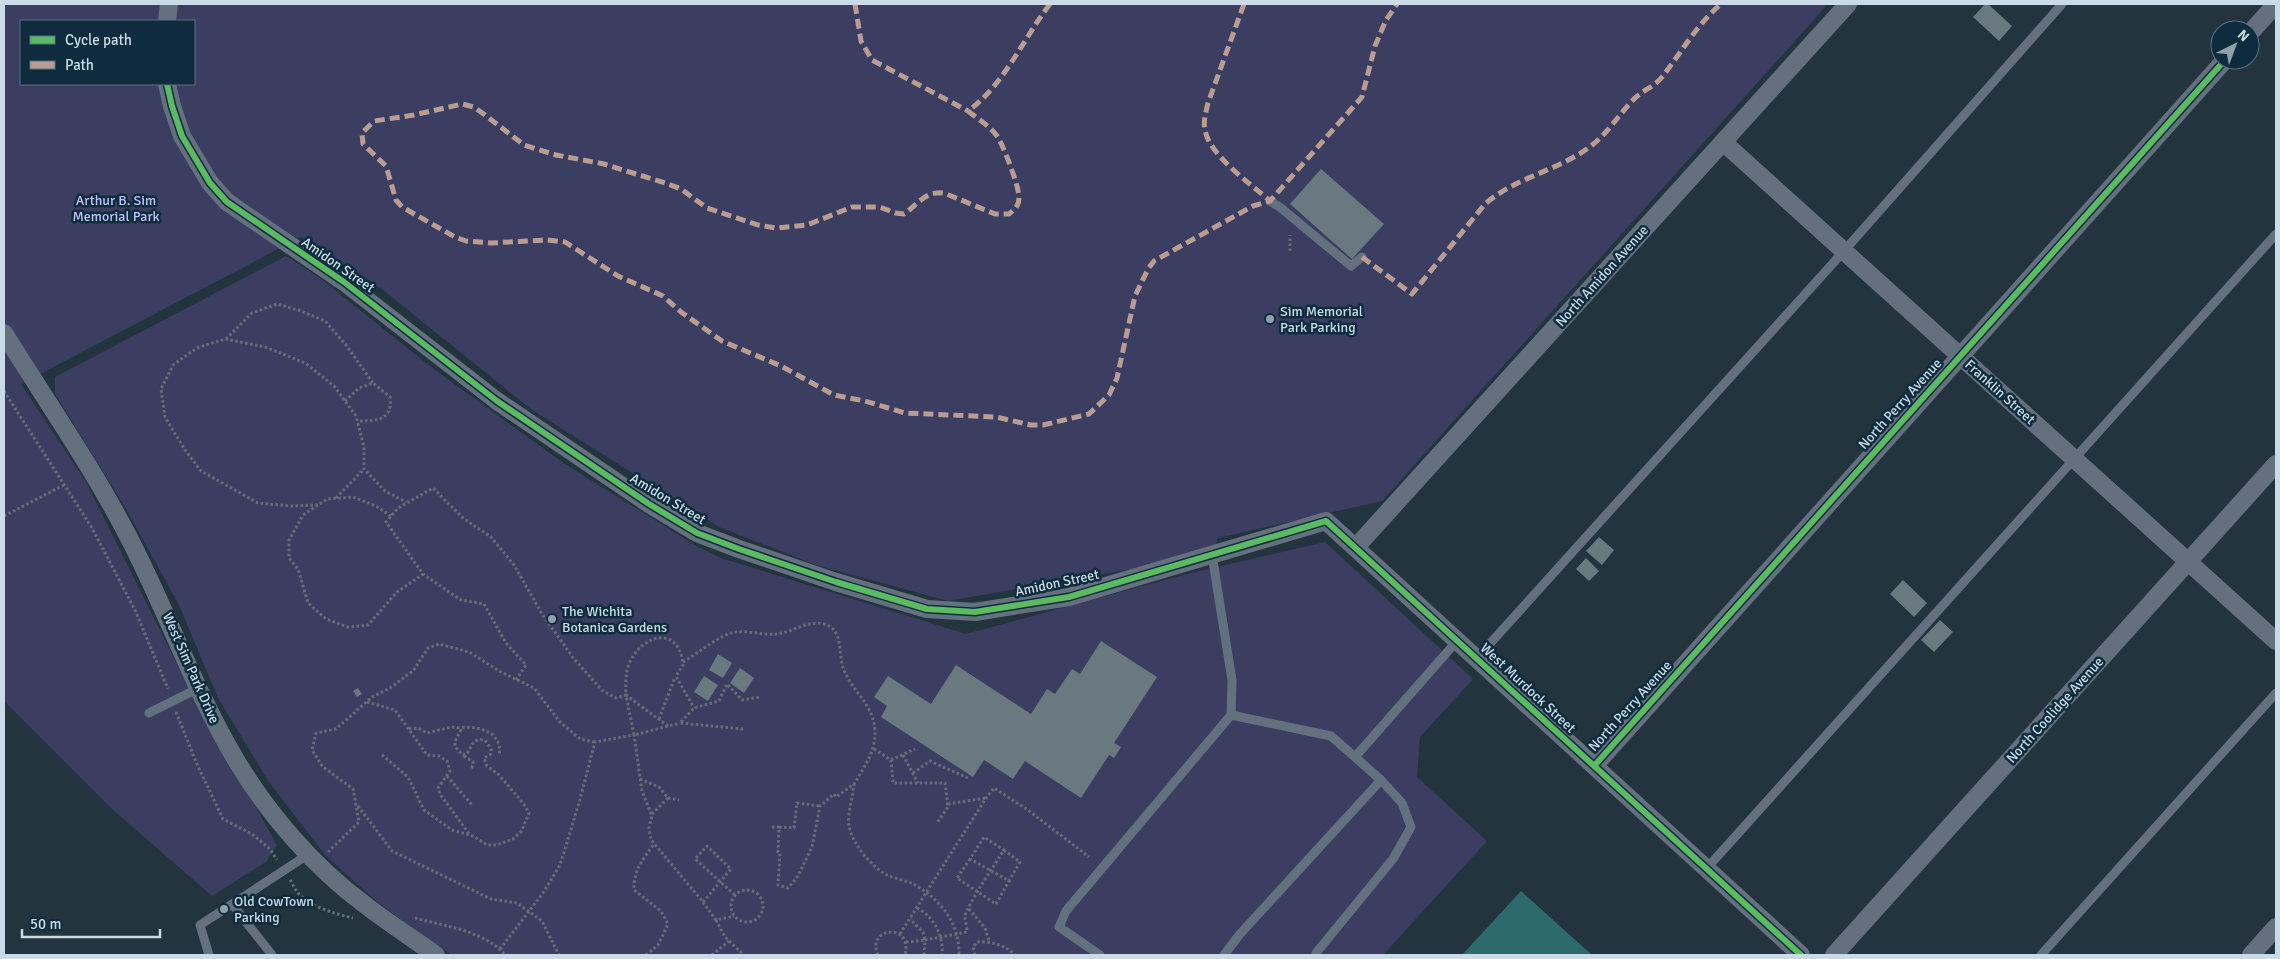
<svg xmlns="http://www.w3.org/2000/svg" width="2280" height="959" viewBox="0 0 2280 959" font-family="Signika,sans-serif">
  <rect width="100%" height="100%" fill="#24343e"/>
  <path fill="#3b3d61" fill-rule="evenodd" d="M4 4H1828L1382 501 1218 538 1212 555 948 601 816 565 719 527 532 410 383 290 301 237 21 384 86 482 188 686 277 845 266 862 212 896 113 810 4 701ZM21 21H194V84H21Z
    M286 256 320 278 431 367 565 464 698 547 721 558 966 634 1191 573 1325 542 1473 679 1420 737 1417 777 1487 841 1383 955H452L405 923 373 898 325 855 269 782 218 698 179 605 125 507 55 394V377Z"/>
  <path fill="#2c6a6b" d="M1521 891 1592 955H1462Z"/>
  <path fill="#6a7980" d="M1985 4H1988L2012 26 1999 41 1973 17Z
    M1321 169 1384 224 1352 259 1290 204Z
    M1599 537 1614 550 1602 565 1586 551Z
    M1586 558 1599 571 1589 581 1576 569Z
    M1903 580 1927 603 1914 617 1890 594Z
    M1940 620 1953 632 1934 652 1921 640Z
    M1101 641 1157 677 1114 743 1121 747 1114 758 1109 755 1081 798 1025 761 1013 779 984 760 973 777 881 717 887 706 874 697 888 676 931 704 956 665 1031 714 1047 689 1055 694 1072 669 1080 674Z
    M718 654 732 663 723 678 709 670Z
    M740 668 754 678 744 693 730 683Z
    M704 676 718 685 708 701 694 692Z
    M358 688 362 694 357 697 353 691Z"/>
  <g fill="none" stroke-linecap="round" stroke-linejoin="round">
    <path stroke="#656f7a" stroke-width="3" stroke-dasharray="2.5 2.5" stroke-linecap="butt" d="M1290 251V235
      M226 339 252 313 277 304 301 311 325 321 346 345 373 383
      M4 391 92 528 135 610 168 689
      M345 401 359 388 373 383 390 397C393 421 376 421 357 421
      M336 498 364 469
      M318 505 291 506 258 503 201 471 185 450 165 417 161 389 173 365 197 348 225 339 265 347 305 363 334 386 356 416 364 447V469L385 491 406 502
      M4 516 64 485
      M391 516 376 506 353 497 327 499 303 515 289 540V558L298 569 308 603 326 619 348 627 368 625 397 592 423 574
      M683 662C698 653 712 641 728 634 742 628 762 636 777 634 793 632 807 620 824 624 845 630 837 654 844 670 853 693 875 705 875 733 875 753 864 767 854 784
      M516 680 526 665 506 643 484 604 461 600 423 574 386 522 398 508 433 488 463 518 491 537 514 565 542 614 574 659 603 691 616 698 626 695 634 735 680 723
      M367 702 395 710 427 755 439 756 447 761 450 771 438 788 440 794 470 835
      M176 712 196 762 223 819 252 834 270 849 277 860
      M659 719 675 677
      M668 726 626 695C626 684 625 674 629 664 642 633 680 625 683 665L676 676 694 708
      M409 729 418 728 427 733 451 727 458 728
      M743 729 680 723 694 708 719 701 727 684 742 700 760 697
      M874 749 891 760 893 783H945L948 807 937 823
      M382 755 408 777 424 810 452 830 473 836 487 845H496L513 839 521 832 529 813 523 803 499 775 487 766 484 758 491 754V749L485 740C473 738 472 745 467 754L463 755 455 747V741L461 730 458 728C476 725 504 731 499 756
      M903 755 918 783
      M464 756 473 762V766L470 769
      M891 760 915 749
      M913 773 930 761 968 778
      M447 776 472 805
      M640 779 659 787 668 798 652 814
      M668 798 679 800
      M948 804 986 798
      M358 806 392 851 491 899 517 903 542 921 559 955
      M772 827H779L778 852 780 853 778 885 788 888 798 876 812 847 820 806 834 794 836 797 854 784C853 797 847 813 849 826 852 843 870 865 885 874 893 878 903 880 911 883 939 897 960 923 959 955
      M779 827 794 828 797 803 820 806
      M328 852 359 822 353 789 323 767 312 750 316 733 336 729 372 697 390 688 413 671 428 648 439 644 469 652 499 671 534 688 560 722 580 739 595 742
      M970 859 957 878 996 904 1009 881
      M290 880C293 884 295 890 299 894 311 907 336 914 353 918
      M731 906a16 16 0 1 1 32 0a16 16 0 1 1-32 0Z
      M703 902 716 920 734 916
      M917 908C934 917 944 936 942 955
      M969 909 985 928 989 941
      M415 918C444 926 485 931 505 955
      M716 920 725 937 744 955
      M900 934 986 798 994 788 1028 810 1089 857
      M906 942 925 940 923 932 910 919
      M500 949 543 893 560 865 579 803 595 742 634 735 642 791 652 816 649 828 651 840 703 902 731 869 707 846 695 859 735 895
      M646 955 658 945 668 924 661 911 634 890C633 871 643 859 654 844
      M712 955 729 941
      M878 955C865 928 913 921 905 955
      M924 955 925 940 967 932C967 927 965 921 965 916 966 907 997 861 1004 850L984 837 970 859 1009 881 1020 862 1004 850
      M975 955 973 947 977 942C991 941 1005 945 1015 955"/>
    <path stroke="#65707e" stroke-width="9" d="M1270 201 1281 208 1351 266 1362 257
      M1477 658 1844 251 2062 4
      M149 713 199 688
      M1355 757 1457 641
      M1707 868 2276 234
      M232 904 272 955
      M1316 953 1393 859 1411 827 1402 803 1381 780
      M209 955 200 925 309 854
      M1100 955 1059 927 1066 911 1231 715 1232 680 1212 555
      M1224 955 1240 934 1381 780 1331 736 1231 715
      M2041 955 2276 693"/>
    <path stroke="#65707e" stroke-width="18" d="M167 21 169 4
      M2250 33 2276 4
      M167 84 172 106 182 136 210 183 227 202 344 282 497 401 649 504 697 533 739 549 836 582 927 609 975 612 1069 597 1326 521 1801 955
      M1723 142 2276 641
      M4 333C45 399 91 465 127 534 166 608 193 688 236 760 268 814 314 867 364 904 387 922 412 938 436 955
      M1356 547 1848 4
      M1594 766 2225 60
      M1834 955 2276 464
      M2251 955 2276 927"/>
    <path stroke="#b99d93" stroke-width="5" stroke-dasharray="10 5" stroke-linecap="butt" d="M855 4 861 41 872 60 968 111
      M1050 4C1023 39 1004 85 968 111 978 119 990 126 997 136 1003 144 1020 189 1019 198 1019 206 1014 210 1009 214H995L944 193C925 191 918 204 904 214L895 213 880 207H852L807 225 776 228 758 225 707 208 681 189 665 183 604 164 556 155 524 145 485 115 474 107 462 104 414 115 374 121 362 133 363 144 386 166 396 200 402 207 455 237 466 241 491 243 547 240 565 242 618 276 663 296 681 312 722 341 781 366 834 395 865 401 905 413 996 417 1031 425H1043L1089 414 1109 395 1117 378 1135 296 1148 269 1154 261 1253 206 1270 201 1362 97 1375 46 1386 20 1397 4
      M1244 4 1208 103C1206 112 1203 121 1205 130 1209 155 1251 184 1270 201
      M1362 257 1412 294 1485 204C1516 177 1558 171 1591 146 1608 133 1620 113 1635 98 1643 90 1654 87 1662 77 1681 53 1697 24 1721 4"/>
    <g stroke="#0f2c3e" stroke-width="9">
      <path id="cycleway" d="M167 84 172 106 182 136 210 183 227 202 344 282 497 401 649 504 697 533 739 549 836 582 927 609 975 612 1069 597 1326 521 1801 955
        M1594 766 2225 60"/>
    </g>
    <use href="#cycleway" stroke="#5cba63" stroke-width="6"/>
  </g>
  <g fill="#90a1ac" stroke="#0f2c3e" stroke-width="2">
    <circle cx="1270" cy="319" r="5"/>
    <circle cx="552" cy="619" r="5"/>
    <circle cx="224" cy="909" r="5"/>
  </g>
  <g text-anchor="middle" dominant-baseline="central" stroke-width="5" stroke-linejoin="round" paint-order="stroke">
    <g font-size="14" fill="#c0c1fd" stroke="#0f2c3e">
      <text x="116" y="200">Arthur B. Sim<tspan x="116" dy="16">Memorial Park</tspan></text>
    </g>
    <g font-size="14" fill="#cadbe7" stroke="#0f2c3e">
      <text transform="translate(338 265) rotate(35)">Amidon Street</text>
      <text transform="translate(1602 276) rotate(-48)">North Amidon Avenue</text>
      <text transform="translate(2000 392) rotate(42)">Franklin Street</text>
      <text transform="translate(1900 404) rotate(-48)">North Perry Avenue</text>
      <text transform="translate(668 499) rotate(31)">Amidon Street</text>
      <text transform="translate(1057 583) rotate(-12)">Amidon Street</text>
      <text transform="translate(191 668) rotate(66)">West Sim Park Drive</text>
      <text transform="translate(1528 688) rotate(43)">West Murdock Street</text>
      <text transform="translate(1630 706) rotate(-48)">North Perry Avenue</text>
      <text transform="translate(2055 710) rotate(-48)">North Coolidge Avenue</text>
    </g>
    <g font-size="14" fill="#cadbe7" stroke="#0f2c3e" text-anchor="start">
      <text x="1280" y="311">Sim Memorial<tspan x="1280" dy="16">Park Parking</tspan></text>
      <text x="562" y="611">The Wichita<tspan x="562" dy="16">Botanica Gardens</tspan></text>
      <text x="234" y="901">Old CowTown<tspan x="234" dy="16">Parking</tspan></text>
    </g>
  </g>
  <rect width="2280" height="959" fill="none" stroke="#cadbe7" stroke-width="10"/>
  <rect x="20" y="20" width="175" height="65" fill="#0f2c3e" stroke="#5a7282"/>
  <rect x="30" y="36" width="25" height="8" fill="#5cba63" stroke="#5a7282"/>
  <text x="65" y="45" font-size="15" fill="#cadbe7">Cycle path</text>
  <rect x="30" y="61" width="25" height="8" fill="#b99d93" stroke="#5a7282"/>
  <text x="65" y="70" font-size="15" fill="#cadbe7">Path</text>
  <g transform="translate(2235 45) rotate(42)"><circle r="24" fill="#0f2c3e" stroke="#5a7282"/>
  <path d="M0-4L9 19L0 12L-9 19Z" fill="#90a1ac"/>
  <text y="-8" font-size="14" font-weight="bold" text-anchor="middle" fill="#cadbe7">N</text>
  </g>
  <path d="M22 929v8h138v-8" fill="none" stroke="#cadbe7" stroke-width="2.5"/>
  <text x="30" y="929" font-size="15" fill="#cadbe7" stroke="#0f2c3e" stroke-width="4" paint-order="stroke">50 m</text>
</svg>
